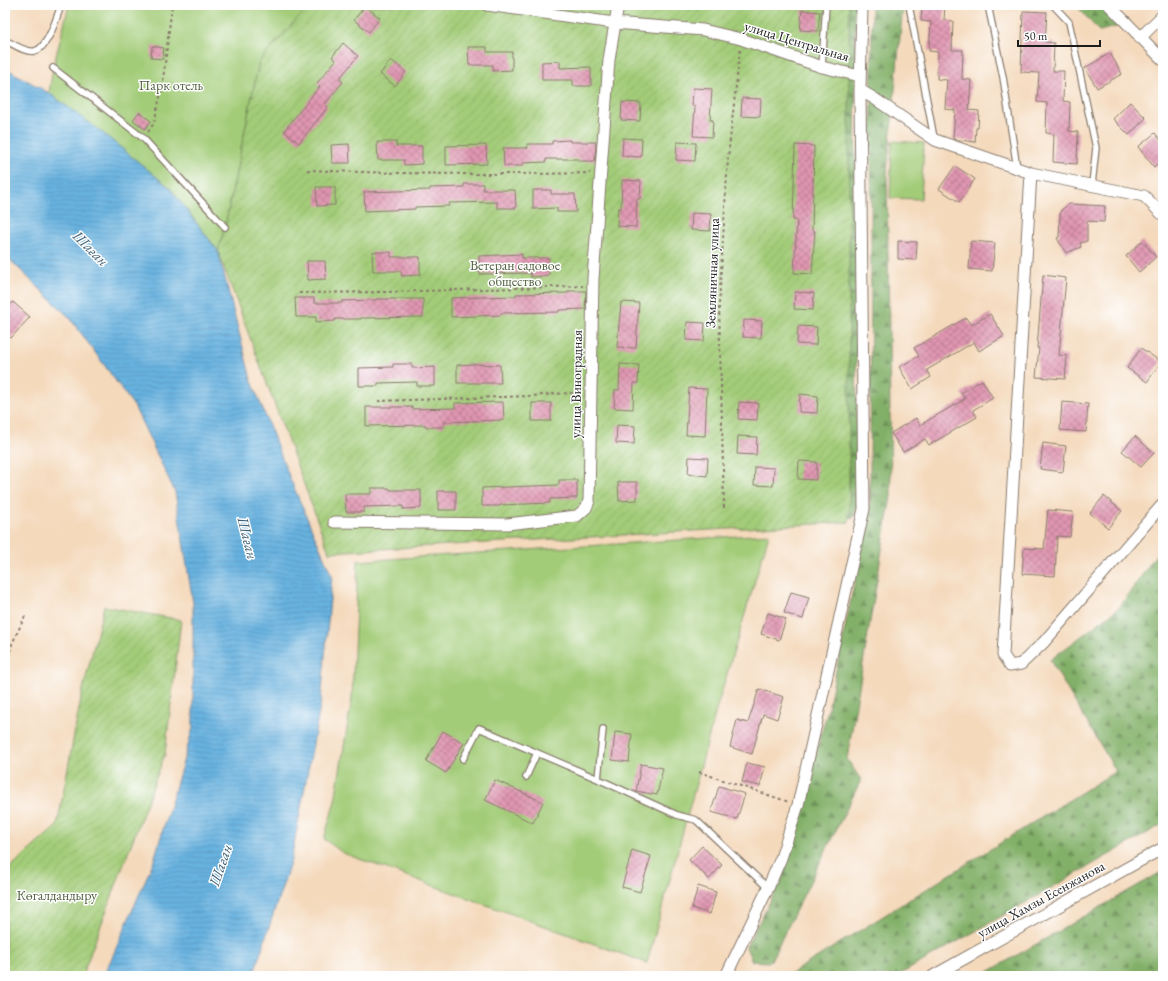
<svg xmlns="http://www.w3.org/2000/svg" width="1168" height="981" viewBox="0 0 1168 981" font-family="'EB Garamond',serif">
  <defs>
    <pattern id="forest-firs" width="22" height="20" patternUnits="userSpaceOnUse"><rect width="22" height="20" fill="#82b068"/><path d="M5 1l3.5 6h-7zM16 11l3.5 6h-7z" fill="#6a8e55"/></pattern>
    <pattern id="garden-furrows" width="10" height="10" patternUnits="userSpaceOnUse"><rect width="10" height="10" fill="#a3cc78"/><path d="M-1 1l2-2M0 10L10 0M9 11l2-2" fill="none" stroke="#8caf67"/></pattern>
    <pattern id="water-rules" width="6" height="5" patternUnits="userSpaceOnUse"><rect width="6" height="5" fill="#68b2e0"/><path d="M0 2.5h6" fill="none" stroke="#5a98c0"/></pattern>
    <pattern id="building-cross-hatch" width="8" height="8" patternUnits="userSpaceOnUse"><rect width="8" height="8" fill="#e095b1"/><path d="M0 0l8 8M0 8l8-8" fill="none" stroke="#b5798f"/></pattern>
  </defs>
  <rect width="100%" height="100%" fill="#fff"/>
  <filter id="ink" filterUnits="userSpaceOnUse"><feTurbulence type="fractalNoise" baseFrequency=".025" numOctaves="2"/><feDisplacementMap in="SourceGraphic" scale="8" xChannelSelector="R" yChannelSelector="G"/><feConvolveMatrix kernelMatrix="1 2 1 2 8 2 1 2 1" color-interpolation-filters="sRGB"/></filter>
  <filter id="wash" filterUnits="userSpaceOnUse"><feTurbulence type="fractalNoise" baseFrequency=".012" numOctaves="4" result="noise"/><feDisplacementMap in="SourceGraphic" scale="16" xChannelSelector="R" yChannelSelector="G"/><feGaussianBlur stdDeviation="0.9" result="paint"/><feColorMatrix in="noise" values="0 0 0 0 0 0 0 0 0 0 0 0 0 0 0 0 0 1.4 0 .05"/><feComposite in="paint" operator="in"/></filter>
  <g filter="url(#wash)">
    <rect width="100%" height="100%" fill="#f4d9bb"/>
    <path fill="url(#forest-firs)" stroke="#4f6642" d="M842 5H855L857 505 853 518 844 515Z
      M872 5H903L887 172 891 496 847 759 861 780 770 962 752 961 746 947 783 877 828 709 870 508Z
      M1076 5H1107L1120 26 1099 31Z
      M1163 545V824L897 976H787L1116 771 1050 660 1119 608Z
      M1163 871V976H981Z"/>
    <path fill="#a3cc78" stroke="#60744a" d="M69 5H311L296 20 259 62 225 227 218 251 169 187 49 93 53 68Z
      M892 141 924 143 921 199 890 198Z
      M769 534 717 707 647 963 343 853 324 839 335 801 352 698 358 561Z"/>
    <path fill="url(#garden-furrows)" stroke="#60744a" d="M311 5H849V522L329 552 218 251 225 227 259 62 296 20Z
      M104 606 181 620 165 754 82 976H5V872L57 826 82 693Z"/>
    <path fill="url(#water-rules)" stroke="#42677e" d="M5 68 49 93 104 134 169 187 218 251 251 379 289 476 332 576 321 702 291 860 253 976H103L111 960 154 860 193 728V603L175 492 134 406 70 318 5 255Z"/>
    <g id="blocks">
      <path fill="url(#building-cross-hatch)" d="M922 5H945L944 20 953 21 952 50H963L962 79 971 80 969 110 979 111 978 128H976L975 142 953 139 955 110 945 109 947 80 937 79 938 52 929 51 931 22 921 21Z
        M365 6 380 18 369 32 354 20Z
        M802 10 820 12 818 31 800 30Z
        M1023 11 1047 12 1045 42 1054 43 1053 71H1064L1063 101 1070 102 1069 131 1078 132 1077 164 1053 162 1054 134 1046 133 1047 103 1037 102 1039 73 1021 72Z
        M343 43 358 56 339 79 343 82 325 104 328 107 299 143 284 131 320 86 317 83 336 60 332 57Z
        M152 46 164 48 163 59 151 58Z
        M468 47H487V52H512V70L493 71V65H469Z
        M1110 53 1122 74 1097 88 1085 68Z
        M391 60 406 72 395 86 380 74Z
        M560 61V68L591 67V86H573V80H542V62Z
        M693 88 712 89 710 120H713L712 137 693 136 695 106H692Z
        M742 98 761 99 760 117 741 116Z
        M622 102 641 103 640 121 621 120Z
        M1130 102 1146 118 1129 135 1113 119Z
        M139 112 151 121 145 129 133 120Z
        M1155 133 1163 143V159L1154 167 1138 147Z
        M623 138 642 139 641 157 622 156Z
        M570 140V142H596L595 161H579V159H546V162L522 163V166H504L503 148H528L527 144H552V141Z
        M377 142H396V146H422V164L404 165V160H378Z
        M677 142 696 143 695 161 676 160Z
        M349 144 350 163H332L331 145Z
        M486 145 487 164 446 165V146Z
        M795 145 814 146 812 231H815L812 274 794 273 797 220H793Z
        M955 166 975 179 959 202 939 189Z
        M622 180 641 181 640 199H637L636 227 617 226 618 208 621 209Z
        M464 184H483V190H515L516 208H497V202L449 203V206L415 207V209L365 211 364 192 430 190V188L464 187Z
        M316 187H335V205L317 206Z
        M533 190H551V194H575L576 212H557V208L533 209Z
        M1069 204 1105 206 1104 222 1087 221V241L1080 243 1081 247 1066 253 1057 238 1059 237 1060 216 1061 210Z
        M692 213 711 214 710 231 691 230Z
        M898 241 917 242 916 260 898 259Z
        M971 241 995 243 992 271 969 269Z
        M1142 241 1156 257 1139 272 1126 256Z
        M372 252H391V257H420V275L402 276 401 271H373Z
        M522 254V258H549V276L531 277V273L480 274 479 256Z
        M307 261H325L326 279 308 280Z
        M1043 275 1066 278 1059 355 1067 356 1065 379 1036 377 1039 348H1037Z
        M568 291H586L585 309 559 310V312L501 313V315L451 317V298L516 296V294L568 293Z
        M795 292 814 293 813 310 794 309Z
        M295 298H314V303H342V301L376 300V299H423V317L361 318V319H335V321L316 322V317H296Z
        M13 302 30 317 11 338 5 333V311Z
        M621 302 639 303 636 348 617 347Z
        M990 314 1004 336 979 351 974 342 927 370 931 377 912 389 899 367 919 356 914 348 966 318 971 325Z
        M744 320 762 321 761 338 743 337Z
        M687 322 705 323 704 341 686 340Z
        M798 326 817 327 816 345 797 344Z
        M1141 348 1161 362 1147 382 1127 368Z
        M393 364H412V368L435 367V386H417V382L378 383V386H359V368L393 367Z
        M475 364 500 365 501 383H457V365Z
        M620 364 639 365 638 383H634L633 409 614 408 615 390H619Z
        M982 380 993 398 973 410 977 417 929 445 925 439 903 452 891 433 916 418 920 425 965 399 961 393Z
        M689 388 707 389 705 436 686 435Z
        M800 394 818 396 817 413 799 412Z
        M503 402 504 420 444 422V427H426V425L366 426V407H412V409L455 408V403Z
        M739 402 758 403 757 420 738 419Z
        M1062 402 1088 404 1086 432 1060 430Z
        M532 403H551V421H532Z
        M617 425 635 426 634 444 616 443Z
        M738 436 757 437 756 455 737 454Z
        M1135 436 1154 453 1141 467 1122 451Z
        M1043 443 1066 446 1063 472 1040 469Z
        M689 457 708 458 707 476 688 474Z
        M799 461 817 462 816 480 798 479Z
        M755 467 774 468 773 486 754 485Z
        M559 480H577V498L550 499V503L500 505V506H482V488L559 485Z
        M618 482H637V500L619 501Z
        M371 488H389L390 490H421V508L403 509V506L364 507V512H346L345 494H371Z
        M438 491H456V510H438Z
        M1104 496 1122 511 1108 528 1090 513Z
        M1048 510 1073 512 1070 537 1057 536 1055 576 1022 574 1024 548 1044 549Z
        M791 592 809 597 803 619 784 613Z
        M768 613 786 619 779 640 761 634Z
        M759 689 784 697 777 719 763 714 752 754 730 747 737 720 748 723Z
        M443 731 464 743 446 773 426 761Z
        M615 732 632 734 629 762 612 760Z
        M747 763 765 767 760 786 742 782Z
        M641 764 663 768 657 795 636 791Z
        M495 780 543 802 533 823 485 800Z
        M719 786 745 794 737 819 711 812Z
        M702 846 722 865 709 879 689 860Z
        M632 850 651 856 640 892 622 887Z
        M698 886 716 892 710 914 692 908Z"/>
    </g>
  </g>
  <g filter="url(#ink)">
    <use href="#blocks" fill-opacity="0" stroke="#887a6c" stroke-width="1"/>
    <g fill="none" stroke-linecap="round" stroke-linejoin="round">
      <g stroke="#887a6c" stroke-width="8">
        <path id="service" d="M909 5 934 138
          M988 5 1003 77 1017 168
          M1053 5 1069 22 1096 148 1092 184 1090 185
          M5 40C13 44 26 53 35 51 48 48 57 17 61 5
          M822 67 826 5
          M53 68 143 138 225 227
          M463 759 479 728 598 779 677 815 696 820 768 888
          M526 777 537 753
          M598 779 603 729"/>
      </g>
      <g stroke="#887a6c" stroke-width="13">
        <path id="minor" d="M487 5 614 23 703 30 741 39 822 67 860 76
          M1109 5 1163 60
          M1140 38 1163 15
          M860 90 875 99 935 140 1031 173 1144 196 1163 215
          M1031 173 1003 655 1010 666 1021 664 1044 642 1163 504
          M334 522 507 524 577 516 586 508 589 501 593 279 609 60 618 5
          M726 976 768 888 781 858 798 805 864 509 860 90 862 5
          M933 976 1163 848"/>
      </g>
      <path stroke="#887a6c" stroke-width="2" stroke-dasharray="3 3" stroke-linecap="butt" d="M148 132 154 123 162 88 172 5
        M307 170C401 174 495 175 590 173
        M299 293 387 292 583 286
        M378 401 531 396 581 392
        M724 508 719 304 728 158 740 50
        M5 669 12 644 25 616
        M699 772 789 802"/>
      <use href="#service" stroke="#fff" stroke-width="5.5"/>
      <use href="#minor" stroke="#fff" stroke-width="11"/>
    </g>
  </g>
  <g text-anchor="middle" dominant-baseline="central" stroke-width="3" stroke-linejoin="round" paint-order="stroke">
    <g font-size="14" fill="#1c1c1c" stroke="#fff">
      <text transform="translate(797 41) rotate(17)">улица Центральная</text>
      <text transform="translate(712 273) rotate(-88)">Земляничная улица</text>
      <text transform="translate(576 384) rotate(-89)">улица Виноградная</text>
      <text transform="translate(1041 899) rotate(-29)">улица Хамзы Есенжанова</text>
    </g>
    <g font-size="14" fill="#526241" stroke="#fff">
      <text x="171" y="85">Парк отель</text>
      <text x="515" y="265">Ветеран садовое<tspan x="515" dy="16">общество</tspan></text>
      <text x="57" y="895">Көгалдандыру</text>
    </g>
    <g font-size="15" font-style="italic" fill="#3e6074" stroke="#fff">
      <text transform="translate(91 248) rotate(45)">Шаған</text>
      <text transform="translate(248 538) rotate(76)">Шаған</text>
      <text transform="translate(220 865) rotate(-71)">Шаған</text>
    </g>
  </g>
  <rect width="1168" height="981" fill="none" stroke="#fff" stroke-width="20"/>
  <path d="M1018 40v6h82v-6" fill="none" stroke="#1c1c1c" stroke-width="2"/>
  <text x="1024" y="40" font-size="12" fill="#1c1c1c" stroke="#ffffff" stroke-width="3" paint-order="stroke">50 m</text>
</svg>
